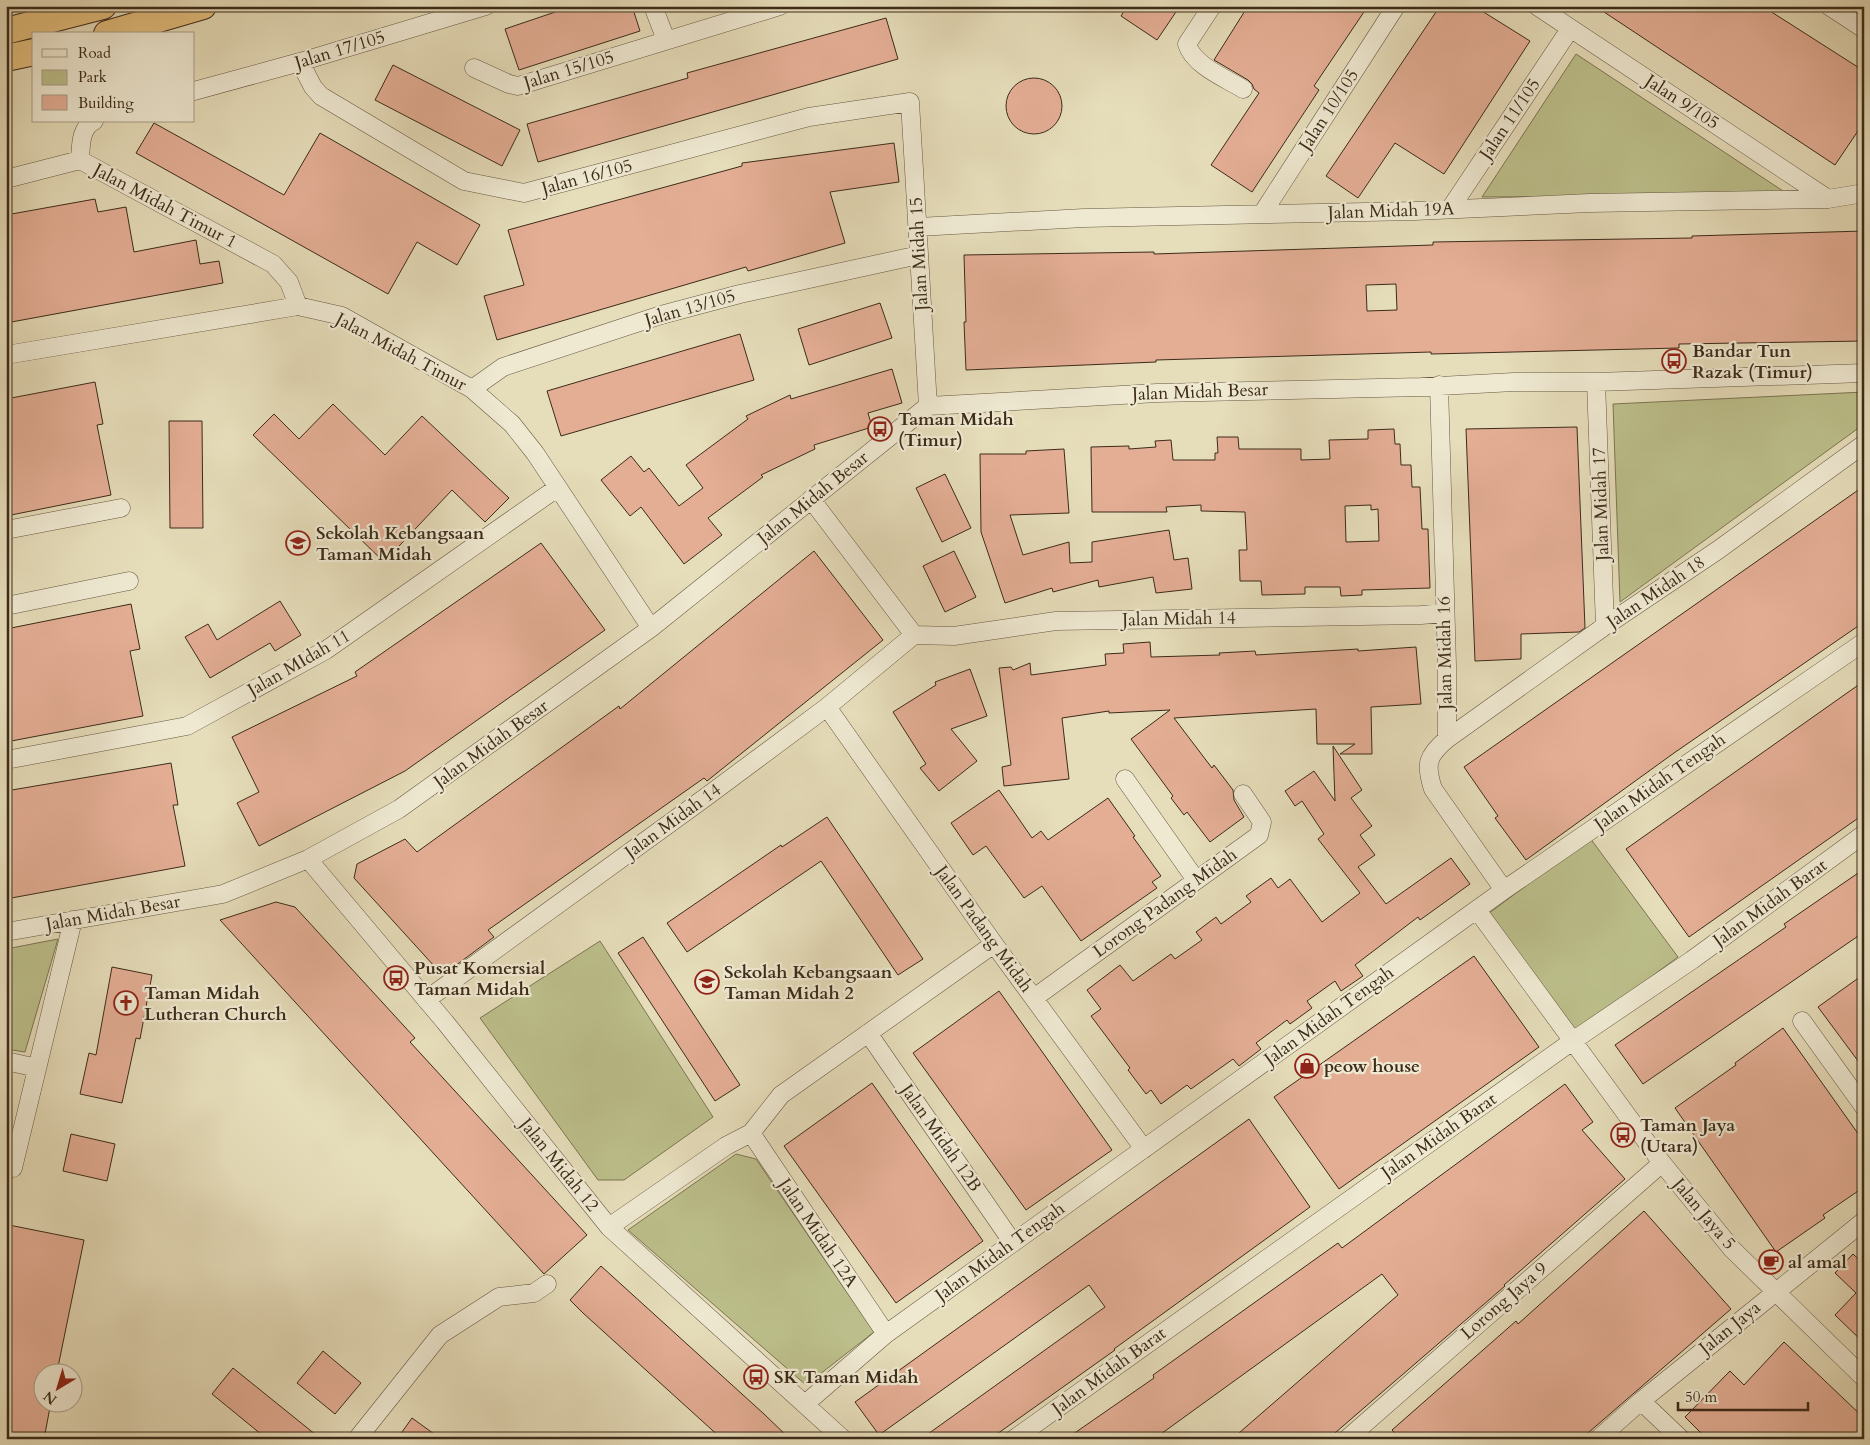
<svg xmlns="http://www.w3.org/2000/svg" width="1870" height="1445" viewBox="0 0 1870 1445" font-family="Cardo,serif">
  <rect width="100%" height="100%" fill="#e6ddba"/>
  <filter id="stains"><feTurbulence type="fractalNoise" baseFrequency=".004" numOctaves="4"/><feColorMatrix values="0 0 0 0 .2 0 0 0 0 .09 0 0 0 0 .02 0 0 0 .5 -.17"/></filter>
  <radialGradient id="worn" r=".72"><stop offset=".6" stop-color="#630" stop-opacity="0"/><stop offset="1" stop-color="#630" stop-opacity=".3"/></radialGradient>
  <path fill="#bcbf8b" stroke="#7c7552" d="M1576 54 1789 195 1482 197Z
    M1864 392V424L1620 602 1613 404Z
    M1590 838 1678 957 1576 1032 1488 914Z
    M58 939 25 1052 6 1049V949Z
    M600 941 713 1117 624 1180H598L480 1018Z
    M736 1154 756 1159 874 1332 806 1385 628 1230Z"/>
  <path fill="#e4ae95" stroke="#3c2b19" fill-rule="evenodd" d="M573 6H632L640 31 519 70 505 29Z
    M1127 6H1180L1157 40 1121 16Z
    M1248 6H1368L1314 86 1319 90 1252 192 1211 165 1259 93 1254 89 1252 84 1248 80 1214 60Z
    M1440 6H1474L1530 41 1444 174 1395 143 1358 198 1326 176Z
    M1595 6H1773L1770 11 1864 71V122L1835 165Z
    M886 18 898 59 538 162 527 124 688 78 687 73Z
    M393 65 520 130 502 166 375 100Z
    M1006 106a28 28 0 1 1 56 0a28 28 0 1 1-56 0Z
    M154 123 284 195 320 133 480 225 457 265 417 242 388 294 136 153Z
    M894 143 899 182 830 192 845 243 748 271 746 267 497 340 484 296 524 285 508 230 742 166V163Z
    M95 199 98 212 126 207 134 252 196 240 200 264 219 261 223 283 6 323V215Z
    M1864 231V341L1679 344V348L1431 354V352L1156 360V362L966 370 964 322H966L964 255 1154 252V254L1433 245V242L1692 238V236ZM1396 284 1397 310 1367 311 1366 285Z
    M880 303 892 338 809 365 798 329Z
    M740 334 754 380 561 436 547 391Z
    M892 369 902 403 868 413 872 427 814 445 815 449 761 475 763 477 708 518 722 535 684 564 641 507 630 516 601 480 631 456 644 472 649 468 679 506 703 488 686 465 748 419 746 416 790 395 791 399Z
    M95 382 103 424 97 425 111 495 6 516V399Z
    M333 404 385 455 422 416 509 498 485 522 452 490 384 562 253 435 274 414 299 439Z
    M169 421H202L203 528H170Z
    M1577 427 1585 628 1579 632 1521 634V659L1475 661 1466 429Z
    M1394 429 1395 444H1400L1401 465H1411L1412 487H1420L1422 529H1428L1430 588 1362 590V595L1341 596 1340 587H1305V594L1262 595 1261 581H1240L1239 550H1247L1245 512 1201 511V505L1166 507 1167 512H1092L1091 447 1129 446V449L1156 447 1155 441 1171 440 1173 460H1215V453H1218L1217 437H1238L1239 449H1301V460L1330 459 1329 440 1368 439V430ZM1371 505V510L1378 509 1379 541 1346 542 1345 506Z
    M1064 449 1069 513 1010 515 1023 555 1069 542 1070 563 1092 562V542L1169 530 1174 560 1188 558 1192 589 1156 593 1153 577 1099 587 1098 580 1053 592 1052 588 1005 603 981 532 980 454H1026V451Z
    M945 474 971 528 942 542 916 488Z
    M1864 486V622L1674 753 1526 860 1495 818 1498 816 1464 767Z
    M541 543 605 630 405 771 259 846 237 803 259 792 232 737 357 676 355 672Z
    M814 551 883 640 707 781 704 778 488 930 494 937 451 969 435 967 354 878 357 864 405 839 417 852 619 706 620 709Z
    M954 551 976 597 945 612 923 566Z
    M280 601 301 635 275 651 270 643 210 678 185 637 208 624 217 640Z
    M131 604 140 649 130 651 143 716 6 742V629Z
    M1150 642 1151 657 1220 655 1219 653 1255 651 1256 655 1358 649V651L1416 647 1421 704 1371 707 1372 754H1340L1355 744H1317L1316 709 1174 718 1212 768 1214 765 1233 790 1234 800 1244 817 1210 842 1187 812 1184 815 1171 798 1173 796 1131 739 1170 710 1109 713V711L1062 718 1069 779 1004 786 1002 767 1011 765 999 668 1011 667 1013 670 1030 663 1031 675 1106 665 1105 654 1124 653 1123 644Z
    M970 669 987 716 951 729 977 761 939 791 920 768 926 764 893 712 936 685 935 682Z
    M1864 681V814L1689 937 1626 849Z
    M1333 746 1362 790 1351 798 1372 826 1360 835 1375 855 1358 867 1386 904 1451 858 1470 884 1420 920 1418 917 1355 965 1363 976 1341 991 1335 981 1307 1001 1312 1008 1290 1024 1287 1020 1256 1043 1261 1049 1239 1066 1233 1059 1191 1089 1187 1085 1161 1104 1151 1090 1146 1094 1128 1070 1130 1068 1091 1016 1101 1009 1087 990 1120 965 1133 981 1171 954 1175 959 1202 940 1196 932 1216 917 1221 924 1251 902 1246 896 1271 878 1278 888 1290 879 1322 922 1360 893 1318 839 1324 834 1302 801 1295 806 1285 791 1314 771 1335 801Z
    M171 763 178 805H173L185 866 6 899V791Z
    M999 790 1032 838 1041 831 1048 840 1108 798 1135 836 1133 837 1161 876 1152 882 1157 888 1081 941 1042 886 1024 898 986 846 973 855 951 823Z
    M827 817 923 959 898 975 821 861 687 952 667 923 781 845 782 847Z
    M1864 869V932L1643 1084 1615 1045 1786 927 1784 924Z
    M276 902 295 907 415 1038 410 1042 587 1235 544 1274 220 920Z
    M643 937 740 1085 715 1101 618 953Z
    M1474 956 1539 1047 1339 1189 1274 1097Z
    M112 967 152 975 140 1039 136 1038 122 1103 80 1094 89 1053 96 1055Z
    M1864 974V1069L1818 1007Z
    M999 991 1112 1150 1026 1210 913 1053Z
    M1783 1028 1864 1142V1187L1823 1215 1825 1218 1776 1252 1675 1108 1736 1065 1735 1063Z
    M872 1083 983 1241 896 1303 784 1146Z
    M1565 1084 1593 1122 1582 1130 1625 1179 1504 1285 1505 1286 1328 1439H1232L1398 1295 1382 1274 1154 1439H1066L1154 1378 1153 1375 1338 1243 1342 1248Z
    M1249 1119 1310 1207 1114 1349 1115 1350 990 1439H921L1105 1307 1089 1285 879 1435 855 1402Z
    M71 1134 115 1144 107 1181 63 1171Z
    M1644 1211 1731 1309 1581 1439H1400L1392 1430 1516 1321 1518 1324Z
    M9 1225 84 1240 57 1372H42V1402H51L44 1439 6 1437V1238Z
    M1853 1254 1864 1264V1343L1835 1315 1856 1293 1835 1273Z
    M601 1266 764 1414 790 1439H722L583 1313 570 1300Z
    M1784 1342 1864 1418V1439H1707L1685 1417 1730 1371 1744 1385Z
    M323 1351 361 1383 335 1414 297 1383Z
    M233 1368 321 1439H267L212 1394Z
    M412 1418 441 1439H397Z"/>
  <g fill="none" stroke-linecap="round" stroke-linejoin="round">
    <g stroke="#665841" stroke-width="19">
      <path id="minor" d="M653 6 666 40
        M1212 6 1187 44C1193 65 1225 78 1243 89
        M1537 6 1828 199
        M1829 6 1864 29
        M300 62 313 87 321 96 464 181 524 193 809 117 910 102 928 406
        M474 68 509 84 518 86 780 6
        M194 91 300 62 486 6
        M80 160C81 146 80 128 94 121
        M6 179 80 160 273 264 289 282 298 306
        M1450 209 1570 29
        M1262 214 1396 6
        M918 227 1084 218 1414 211 1590 203 1828 199 1864 193
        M6 355 298 306 342 316 472 389 512 424 535 453 651 628
        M1596 382 1605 626
        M1439 385 1447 665V739C1427 756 1425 764 1433 789L1504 890
        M472 389 503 367 661 315 740 294 919 255
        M811 499 914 635
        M6 530 121 508
        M6 606 129 581
        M827 707 994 944 1144 1149
        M1447 739 1605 626 1718 550 1864 444
        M6 760 187 726 326 650 557 488
        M1125 779 1196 880
        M308 859 445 1022 609 1227 843 1439
        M1477 910 1662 1163 1732 1249 1864 1378
        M6 932 223 894 308 859 399 809 651 628 928 406 1157 393 1421 387 1514 382H1596L1864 373
        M1034 998 1259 835 1262 822 1243 794
        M426 1000 706 797 827 707 914 635 954 636 1056 621 1421 615 1445 613
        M1802 1021 1864 1107
        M868 1033 1013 1243
        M6 1061 37 1068
        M751 1133 886 1334
        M13 1168 73 920
        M609 1227 726 1146 751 1133 781 1095 994 944
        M1641 1401 1681 1439
        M805 1404 886 1334 1504 890 1864 642
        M357 1439 440 1335 499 1297 534 1293 547 1284
        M1014 1439 1574 1040 1692 960 1864 834
        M1347 1439 1662 1163
        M1598 1439 1641 1401 1864 1221"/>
    </g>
    <g stroke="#3c2b19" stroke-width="28">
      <path id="highway" d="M6 31 103 6
        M107 34 203 6
        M6 58 34 52"/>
    </g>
    <use href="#minor" stroke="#efe9d2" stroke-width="18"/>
    <use href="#highway" stroke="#e3be7d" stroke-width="26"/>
  </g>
  <defs>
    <g id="bus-ring" transform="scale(1.25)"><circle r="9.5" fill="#efe9d2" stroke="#8f2418" stroke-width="1.5"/><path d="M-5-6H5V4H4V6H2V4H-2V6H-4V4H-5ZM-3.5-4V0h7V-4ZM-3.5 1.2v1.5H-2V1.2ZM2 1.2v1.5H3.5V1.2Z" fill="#8f2418"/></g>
    <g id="school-ring" transform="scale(1.25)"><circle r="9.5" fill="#efe9d2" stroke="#8f2418" stroke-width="1.5"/><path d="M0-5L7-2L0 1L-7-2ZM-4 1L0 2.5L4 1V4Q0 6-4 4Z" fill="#8f2418"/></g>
    <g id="church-ring" transform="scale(1.25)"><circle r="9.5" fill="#efe9d2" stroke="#8f2418" stroke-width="1.5"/><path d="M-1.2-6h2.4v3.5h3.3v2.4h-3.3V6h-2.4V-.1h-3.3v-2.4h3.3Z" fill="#8f2418"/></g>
    <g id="shop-ring" transform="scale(1.25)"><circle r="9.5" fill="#efe9d2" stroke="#8f2418" stroke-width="1.5"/><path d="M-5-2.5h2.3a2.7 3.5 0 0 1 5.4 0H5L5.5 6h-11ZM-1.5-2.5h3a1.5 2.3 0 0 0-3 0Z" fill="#8f2418"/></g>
    <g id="cafe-ring" transform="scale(1.25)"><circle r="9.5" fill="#efe9d2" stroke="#8f2418" stroke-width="1.5"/><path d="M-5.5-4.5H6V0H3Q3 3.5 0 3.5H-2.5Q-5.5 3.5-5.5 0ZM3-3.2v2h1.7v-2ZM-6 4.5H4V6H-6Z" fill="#8f2418"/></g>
  </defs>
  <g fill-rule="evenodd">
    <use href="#bus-ring" x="1674" y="361"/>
    <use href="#bus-ring" x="880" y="429"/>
    <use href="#school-ring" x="298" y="543"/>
    <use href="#bus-ring" x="396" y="978"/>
    <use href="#school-ring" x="707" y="982"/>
    <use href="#church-ring" x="126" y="1003"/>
    <use href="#shop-ring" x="1307" y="1066"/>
    <use href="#bus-ring" x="1623" y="1135"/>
    <use href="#cafe-ring" x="1771" y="1262"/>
    <use href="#bus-ring" x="756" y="1377"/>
  </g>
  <g text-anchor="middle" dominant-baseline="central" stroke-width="4.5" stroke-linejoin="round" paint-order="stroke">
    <g font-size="18" fill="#3c2b19" stroke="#efe9d2">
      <text transform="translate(340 50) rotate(-17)">Jalan 17/105</text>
      <text transform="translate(569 70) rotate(-17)">Jalan 15/105</text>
      <text transform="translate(1682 102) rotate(33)">Jalan 9/105</text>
      <text transform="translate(1329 110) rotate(-57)">Jalan 10/105</text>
      <text transform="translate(1510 119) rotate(-56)">Jalan 11/105</text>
      <text transform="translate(587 177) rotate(-15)">Jalan 16/105</text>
      <text transform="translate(165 206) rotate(28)">Jalan Midah Timur 1</text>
      <text transform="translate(1391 211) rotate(-2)">Jalan Midah 19A</text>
      <text transform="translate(919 254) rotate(-93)">Jalan Midah 15</text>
      <text transform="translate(690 308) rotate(-16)">Jalan 13/105</text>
      <text transform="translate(401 352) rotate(28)">Jalan Midah Timur</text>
      <text transform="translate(1200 392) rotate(-2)">Jalan Midah Besar</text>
      <text transform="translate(813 498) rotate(-39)">Jalan Midah Besar</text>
      <text transform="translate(1601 504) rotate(-92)">Jalan Midah 17</text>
      <text transform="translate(1656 592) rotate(-34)">Jalan Midah 18</text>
      <text transform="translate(1179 619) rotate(-1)">Jalan Midah 14</text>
      <text transform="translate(1445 653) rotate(-91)">Jalan Midah 16</text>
      <text transform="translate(299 663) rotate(-30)">Jalan MIdah 11</text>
      <text transform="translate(491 744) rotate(-36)">Jalan Midah Besar</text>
      <text transform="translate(1660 782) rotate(-35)">Jalan Midah Tengah</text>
      <text transform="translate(673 821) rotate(-36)">Jalan Midah 14</text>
      <text transform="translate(1165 903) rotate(-36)">Lorong Padang Midah</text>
      <text transform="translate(1770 903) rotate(-36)">Jalan Midah Barat</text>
      <text transform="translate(113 913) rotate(-10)">Jalan Midah Besar</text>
      <text transform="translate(984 929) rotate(54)">Jalan Padang Midah</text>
      <text transform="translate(1329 1016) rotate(-36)">Jalan Midah Tengah</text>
      <text transform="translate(1439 1136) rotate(-35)">Jalan Midah Barat</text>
      <text transform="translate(941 1138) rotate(55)">Jalan Midah 12B</text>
      <text transform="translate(559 1165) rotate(51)">Jalan Midah 12</text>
      <text transform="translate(1704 1214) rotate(50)">Jalan Jaya 5</text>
      <text transform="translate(818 1233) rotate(56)">Jalan Midah 12A</text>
      <text transform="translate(1000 1252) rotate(-36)">Jalan Midah Tengah</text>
      <text transform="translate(1504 1301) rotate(-41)">Lorong Jaya 9</text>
      <text transform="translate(1730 1328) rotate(-39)">Jalan Jaya</text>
      <text transform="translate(1109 1371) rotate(-36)">Jalan Midah Barat</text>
    </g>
    <g font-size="18" font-weight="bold" fill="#3c2b19" stroke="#efe9d2" text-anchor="start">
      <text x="1692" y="351">Bandar Tun<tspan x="1692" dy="21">Razak (Timur)</tspan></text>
      <text x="898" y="419">Taman Midah<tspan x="898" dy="21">(Timur)</tspan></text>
      <text x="316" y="533">Sekolah Kebangsaan<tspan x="316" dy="21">Taman Midah</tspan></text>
      <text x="414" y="968">Pusat Komersial<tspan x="414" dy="21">Taman Midah</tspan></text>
      <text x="724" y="972">Sekolah Kebangsaan<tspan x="724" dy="21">Taman Midah 2</tspan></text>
      <text x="144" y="993">Taman Midah<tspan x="144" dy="21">Lutheran Church</tspan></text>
      <text x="1324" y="1066">peow house</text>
      <text x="1640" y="1125">Taman Jaya<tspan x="1640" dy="21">(Utara)</tspan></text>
      <text x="1788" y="1262">al amal</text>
      <text x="774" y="1377">SK Taman Midah</text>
    </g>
  </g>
  <rect width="1870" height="1445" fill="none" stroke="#e6ddba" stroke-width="25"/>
  <rect x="8" y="8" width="1855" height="1430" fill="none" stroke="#3c2b19" stroke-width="2.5"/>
  <rect x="12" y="12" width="1845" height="1420" fill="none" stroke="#3c2b19"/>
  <rect x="32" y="32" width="162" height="90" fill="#efe9d2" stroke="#a79d88"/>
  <rect x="42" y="49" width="25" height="8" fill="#efe9d2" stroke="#a79d88"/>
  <text x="78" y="58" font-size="15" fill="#3c2b19">Road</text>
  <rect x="42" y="70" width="25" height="15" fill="#bcbf8b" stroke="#a79d88"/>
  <text x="78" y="82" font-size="15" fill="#3c2b19">Park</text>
  <rect x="42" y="95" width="25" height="15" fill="#e4ae95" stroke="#a79d88"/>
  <text x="78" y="108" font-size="15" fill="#3c2b19">Building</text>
  <g transform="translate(58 1388) rotate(218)"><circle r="24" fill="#efe9d2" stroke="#a79d88"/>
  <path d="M0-4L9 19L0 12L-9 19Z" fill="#8f2418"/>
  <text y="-8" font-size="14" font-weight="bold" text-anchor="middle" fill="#3c2b19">N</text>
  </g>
  <path d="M1678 1402v8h130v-8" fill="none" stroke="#3c2b19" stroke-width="2.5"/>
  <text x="1685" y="1402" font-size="15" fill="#3c2b19" stroke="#efe9d2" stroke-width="4" paint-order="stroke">50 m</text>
  <rect width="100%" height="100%" filter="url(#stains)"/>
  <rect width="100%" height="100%" fill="url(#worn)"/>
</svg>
